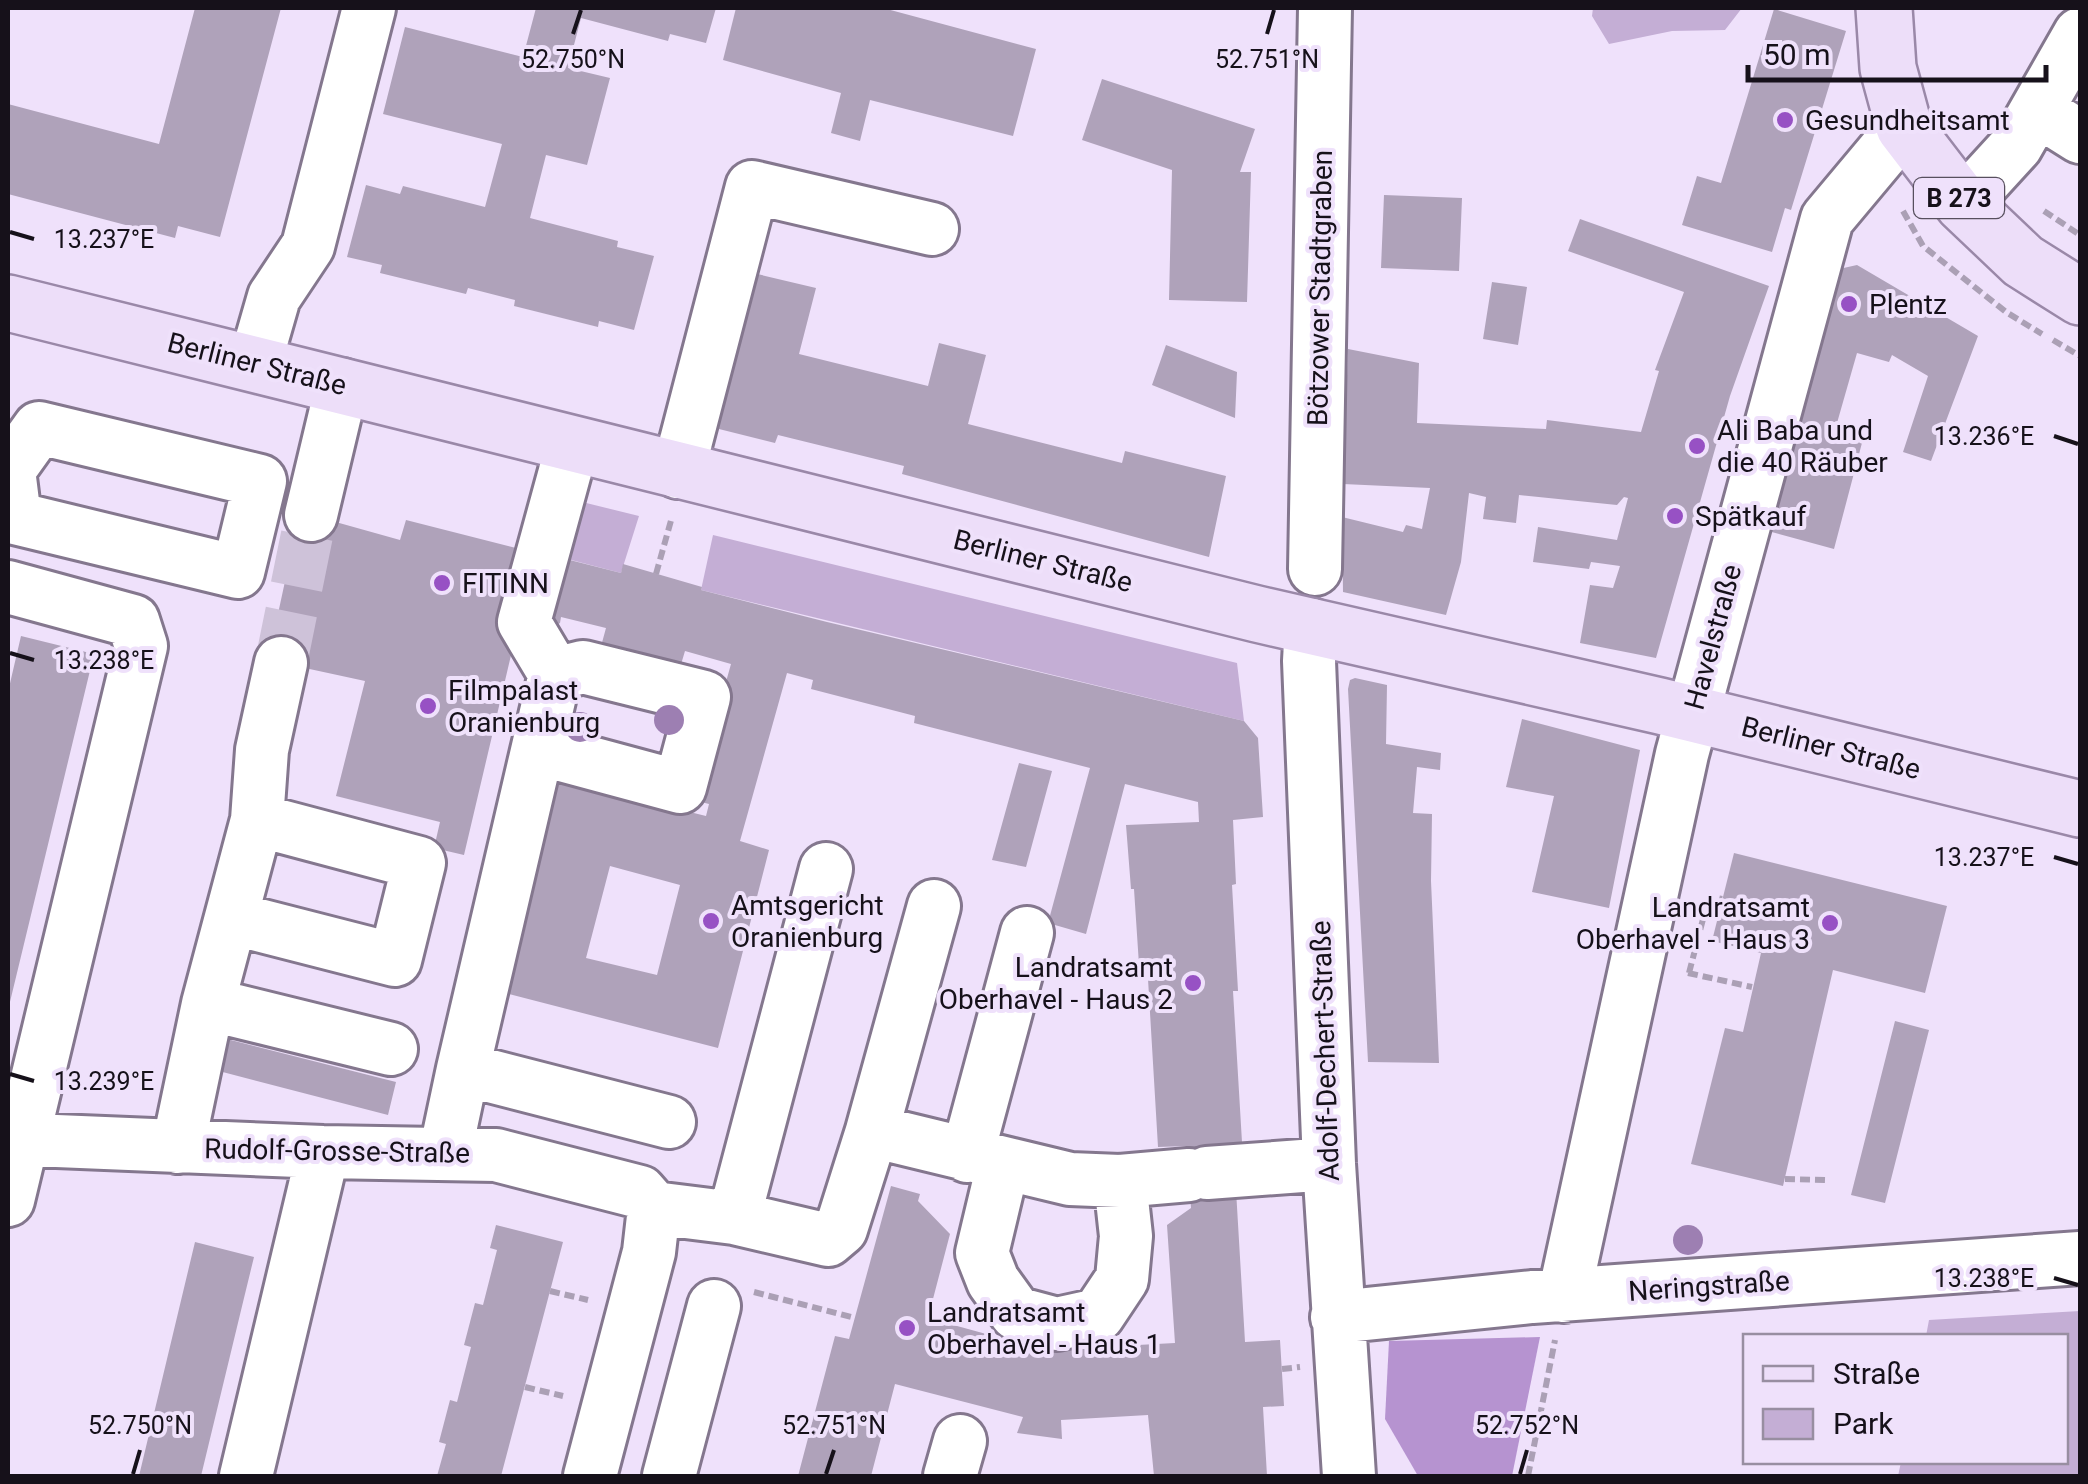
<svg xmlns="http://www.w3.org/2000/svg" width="2088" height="1484" viewBox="0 0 2088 1484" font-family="Roboto,sans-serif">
  <rect width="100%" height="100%" fill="#efe1fb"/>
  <path fill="#c4aed5" d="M1593 8H1742L1725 30 1672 31 1609 44 1592 16Z
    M570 499 639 516 621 573 556 556Z
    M713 535 1237 663 1244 721 701 590Z
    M2080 1311V1476H1898L1901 1462H2066V1336H1926L1929 1320Z"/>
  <path fill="#b693d0" d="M1540 1337 1512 1476H1418L1385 1419 1389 1341Z"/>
  <path fill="#afa2ba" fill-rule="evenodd" d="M195 8H281L220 237 178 226 175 238 8 194V104L159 144Z
    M536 8H716L706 43 670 34 668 41 581 18 568 68 610 78 587 165 546 155 530 218 618 241 617 247 654 256 634 330 599 321 598 327 514 306 515 300 468 288 466 294 380 273 382 265 347 257 366 185 400 194 403 186 485 207 502 144 383 114 405 27 523 57Z
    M736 8H883L1036 49 1013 136 870 100 860 141 831 133 841 93 723 60Z
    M1774 9 1846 31 1791 210 1785 208 1772 252 1682 225 1697 176 1721 183Z
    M1102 79 1255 129 1240 172H1251L1247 302 1169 300 1172 170 1082 140Z
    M1384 195 1462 198 1459 271 1381 268Z
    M1580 219 1769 286 1730 396 1656 658 1580 643 1590 585 1613 588 1620 566 1591 562 1589 569 1533 562 1538 527 1617 540 1628 498 1624 497 1617 505 1519 495 1516 523 1483 519 1486 497 1469 493 1461 562 1446 615 1343 592 1342 517 1403 532 1406 525 1422 529 1430 488 1343 484 1348 349 1419 363 1417 423 1546 429 1547 420 1641 432 1659 371 1655 370 1684 292 1568 251Z
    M1857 265 1978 336 1931 461 1903 452 1928 376 1892 355 1889 362 1857 353 1835 430 1863 439 1834 549 1768 531 1839 269Z
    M753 273 816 288 799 354 928 386 939 343 986 355 968 424 1122 463 1125 451 1226 476 1209 557 902 474 904 466 778 435 775 443 715 428Z
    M1492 282 1527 287 1518 345 1483 339Z
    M1166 345 1237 372 1235 418 1152 385Z
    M300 512 400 540 406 520 516 548 497 622 516 634 464 855 434 848 440 822 336 796 365 681 268 660Z
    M554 556 621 573 623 564 702 587 701 590 827 622 1244 721 1258 738 1263 817 1233 820 1236 884 1232 885 1238 991H1233L1242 1142 1206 1145 1208 1192 1236 1190 1245 1342 1280 1340 1284 1406 1263 1407 1267 1476H1154L1148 1415 1061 1420 1062 1439 1017 1433 1023 1417 895 1384 871 1476H798L835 1336 849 1339 891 1186 920 1194 918 1201 950 1234 928 1318 1044 1350 1175 1343 1167 1225 1191 1208 1187 1146 1158 1147 1148 979 1140 980 1134 889H1131L1126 825 1199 822 1198 802 1125 784 1086 934 1048 923 1090 768 914 723 915 716 811 689 813 680 787 673 740 841 769 850 718 1048 501 992 556 779 706 816 709 804 693 800 731 664 685 651 679 671 600 650 606 628 561 617 560 623 551 628ZM610 866 680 885 657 975 586 958Z
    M21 636 94 654 9 1006 8 692Z
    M1355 678 1387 685 1386 744 1441 753 1440 770 1417 767 1413 813 1432 814 1431 881 1439 1063 1368 1062 1348 689 1350 680Z
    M1522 719 1640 750 1609 908 1532 892 1554 796 1506 787Z
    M1019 763 1052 771 1026 867 992 860Z
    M1734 853 1947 906 1925 993 1833 970 1783 1186 1691 1164 1725 1028 1743 1032 1761 953 1712 941Z
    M1895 1021 1929 1030 1885 1203 1851 1195Z
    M223 1038 396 1082 388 1115 215 1070Z
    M496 1225 563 1242 501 1476H437L446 1444 439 1442 450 1400 457 1402 471 1347 464 1345 475 1303 483 1305 497 1250 490 1248Z
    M195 1242 254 1257 244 1298 201 1476H139Z"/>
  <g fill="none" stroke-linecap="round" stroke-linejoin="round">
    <path stroke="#cec2d9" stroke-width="52" stroke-dasharray="52 26" stroke-linecap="butt" d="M281 663 311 515"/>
    <g stroke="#84778e" stroke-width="58">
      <path id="minor" d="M2037 110 2080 137
        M1963 204 2016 146 2080 34
        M255 363 274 297 308 246 369 8
        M39 428 260 481 238 572 15 518 9 470Z
        M678 472 752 187 932 229
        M311 515 342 385
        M1315 569 1325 8
        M8 587 133 621 141 646 8 1200
        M1311 625 1309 661 1329 1164 1349 1476
        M539 749 680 787 704 697 583 667 555 674
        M934 906 872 1131 1070 1179 1120 1181 1189 1175
        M231 918 395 960 419 863 257 820
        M208 1004 391 1049
        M463 1069 555 674 524 622 572 446
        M8 1139 323 1152 496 1155 640 1192 654 1208
        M178 1147 208 1004 257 820 262 750 281 663
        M445 1154 463 1069 669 1122
        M967 1156 1027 933
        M1003 1165 982 1253 993 1281 1016 1313 1057 1324 1098 1315 1122 1279 1126 1236 1120 1181
        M1207 1173 1329 1164
        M654 1208 734 1218 826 869
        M734 1218 828 1240 841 1229 872 1131
        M1564 1296 1682 754 1827 219 1904 127
        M1337 1317 1532 1297 2080 1258
        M246 1476 323 1152
        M590 1476 649 1252 654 1208
        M669 1476 714 1306
        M950 1476 960 1441"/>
    </g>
    <g stroke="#9a88a8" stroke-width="60">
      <path id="major" d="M1884 8 1888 68 1904 127 1963 204 2023 261 2080 297
        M8 303 1257 614 1660 706 2080 809"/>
    </g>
    <path stroke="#aba0b5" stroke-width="6" stroke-dasharray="10 5" stroke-linecap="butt" d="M1903 211 1923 246 2006 312 2042 334
      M2044 211 2080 235
      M2053 340 2080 356
      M656 574 672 517
      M1688 973 1752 987
      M1689 973 1709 896 1722 899
      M1785 1179 1825 1180
      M550 1291 588 1300
      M754 1292 855 1318
      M1282 1369 1300 1367
      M525 1387 563 1396
      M1528 1476 1555 1340"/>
    <use href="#minor" stroke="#fff" stroke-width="52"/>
    <use href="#major" stroke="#eddef9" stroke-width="55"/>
  </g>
  <g fill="#9d7fb2">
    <circle cx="669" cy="720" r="15"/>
    <circle cx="580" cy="727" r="15"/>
    <circle cx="1688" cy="1240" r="15"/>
  </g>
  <path fill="none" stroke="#16111a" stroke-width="4" d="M573 34 581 10M1267 34 1274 10M10 232 34 239M2054 436 2078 444M10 653 34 660M2054 857 2078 864M10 1074 34 1081M2054 1278 2078 1285M133 1474 140 1450M826 1474 834 1450M1520 1474 1527 1450"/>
  <g fill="#9751c4" stroke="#efe1fb" stroke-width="4">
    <circle cx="1785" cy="120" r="10"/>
    <circle cx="1849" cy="304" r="10"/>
    <circle cx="1697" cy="446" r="10"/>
    <circle cx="1675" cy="516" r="10"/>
    <circle cx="442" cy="583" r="10"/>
    <circle cx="428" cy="706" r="10"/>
    <circle cx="711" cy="921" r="10"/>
    <circle cx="1830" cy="923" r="10"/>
    <circle cx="1193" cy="983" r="10"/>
    <circle cx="907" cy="1328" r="10"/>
  </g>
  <g text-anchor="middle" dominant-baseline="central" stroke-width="8" stroke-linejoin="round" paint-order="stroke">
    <rect fill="#efe1fb" stroke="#574f5e" stroke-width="2.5" x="1914" y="178" width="90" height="40" rx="8"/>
    <g font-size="25" font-weight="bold" fill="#16111a">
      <text x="1959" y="198">B 273</text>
    </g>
    <g font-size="28" fill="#16111a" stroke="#efe1fb" text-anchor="start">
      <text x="1805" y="120">Gesundheitsamt</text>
      <text x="1869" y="304">Plentz</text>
      <text x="1717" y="430">Ali Baba und<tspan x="1717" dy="32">die 40 Räuber</tspan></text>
      <text x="1695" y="516">Spätkauf</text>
      <text x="462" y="583">FITINN</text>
      <text x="448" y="690">Filmpalast<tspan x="448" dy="32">Oranienburg</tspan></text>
      <text x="731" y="905">Amtsgericht<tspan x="731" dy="32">Oranienburg</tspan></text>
      <text x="1810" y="907" text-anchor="end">Landratsamt<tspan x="1810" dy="32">Oberhavel - Haus 3</tspan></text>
      <text x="1173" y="967" text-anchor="end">Landratsamt<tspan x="1173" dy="32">Oberhavel - Haus 2</tspan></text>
      <text x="927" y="1312">Landratsamt<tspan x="927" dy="32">Oberhavel - Haus 1</tspan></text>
    </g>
    <g font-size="28" fill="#16111a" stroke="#efe1fb">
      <text transform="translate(1320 288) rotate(-89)">Bötzower Stadtgraben</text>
      <text transform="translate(257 364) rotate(14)">Berliner Straße</text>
      <text transform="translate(1043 561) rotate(14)">Berliner Straße</text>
      <text transform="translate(1713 637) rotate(-75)">Havelstraße</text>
      <text transform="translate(1831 748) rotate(14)">Berliner Straße</text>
      <text transform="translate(1325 1051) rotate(-92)">Adolf-Dechert-Straße</text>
      <text transform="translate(337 1151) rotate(1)">Rudolf-Grosse-Straße</text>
      <text transform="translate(1709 1286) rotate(-4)">Neringstraße</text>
    </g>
  </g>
  <g font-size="25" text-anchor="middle" fill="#16111a" stroke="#efe1fb" stroke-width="8" stroke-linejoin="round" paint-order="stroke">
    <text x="573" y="68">52.750°N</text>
    <text x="1267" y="68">52.751°N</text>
    <text x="104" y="248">13.237°E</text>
    <text x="1984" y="445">13.236°E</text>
    <text x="104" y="669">13.238°E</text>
    <text x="1984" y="866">13.237°E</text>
    <text x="104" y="1090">13.239°E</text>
    <text x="1984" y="1287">13.238°E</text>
    <text x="140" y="1434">52.750°N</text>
    <text x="834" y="1434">52.751°N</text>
    <text x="1527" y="1434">52.752°N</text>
  </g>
  <rect width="2088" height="1484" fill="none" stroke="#16111a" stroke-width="20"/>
  <rect x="1743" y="1334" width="325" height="130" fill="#efe1fb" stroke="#988ea1" stroke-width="2.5"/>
  <rect x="1763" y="1366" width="50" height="15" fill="#eddef9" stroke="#988ea1" stroke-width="2.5"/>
  <text x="1833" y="1384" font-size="30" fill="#16111a">Straße</text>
  <rect x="1763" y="1409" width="50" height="30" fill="#c4aed5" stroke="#988ea1" stroke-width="2.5"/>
  <text x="1833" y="1434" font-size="30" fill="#16111a">Park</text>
  <path d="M1748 65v15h298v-15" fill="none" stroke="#16111a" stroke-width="5"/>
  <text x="1763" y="65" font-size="30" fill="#16111a" stroke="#efe1fb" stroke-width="8" paint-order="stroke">50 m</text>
</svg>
